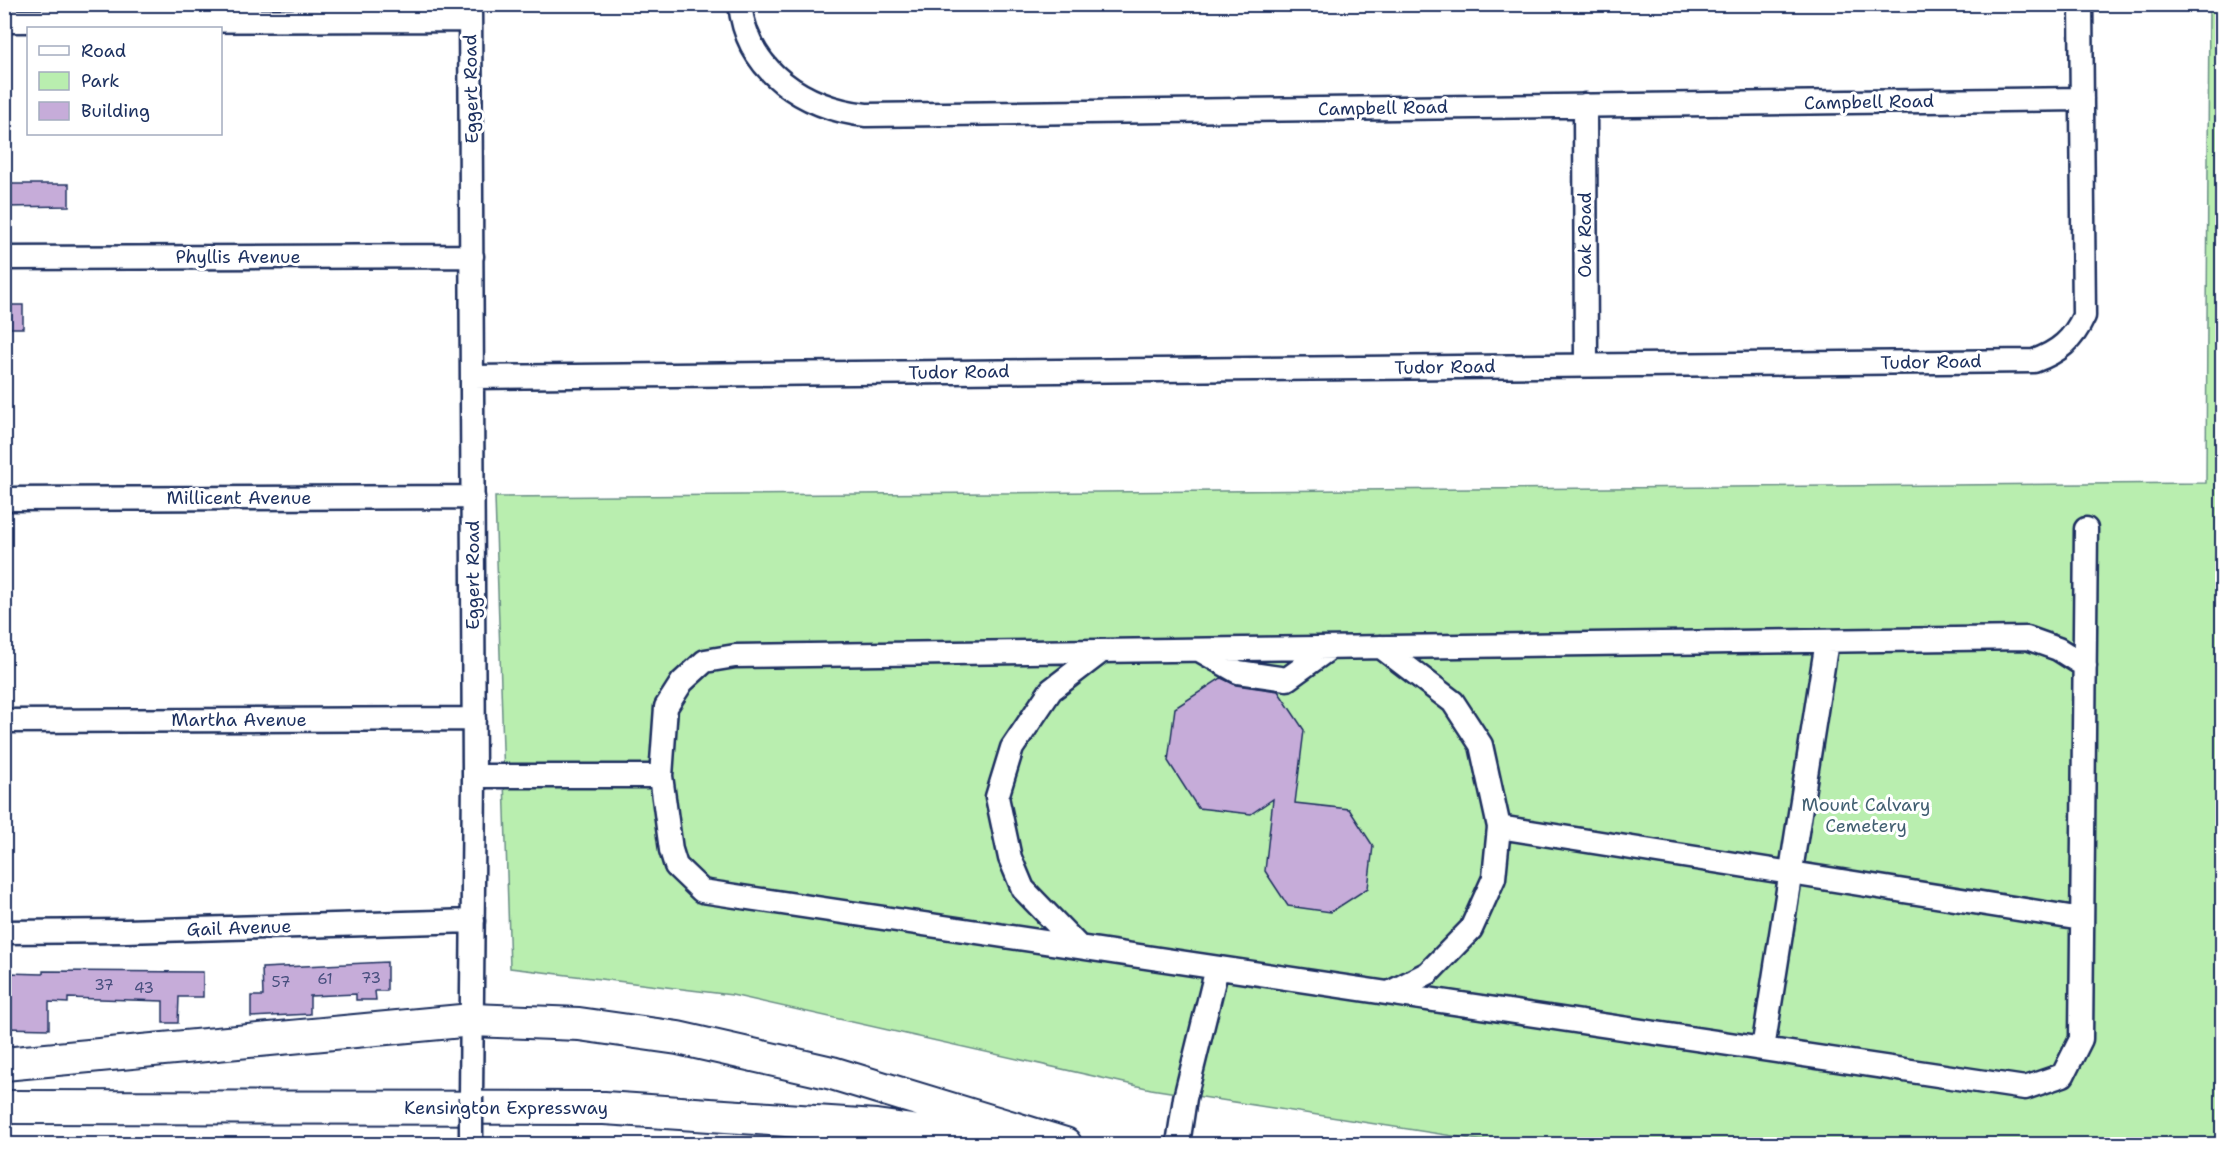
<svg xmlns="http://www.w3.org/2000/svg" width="2227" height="1149" viewBox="0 0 2227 1149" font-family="'Shantell Sans',sans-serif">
  <rect width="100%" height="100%" fill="#fff"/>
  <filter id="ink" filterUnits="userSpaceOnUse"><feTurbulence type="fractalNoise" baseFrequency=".0167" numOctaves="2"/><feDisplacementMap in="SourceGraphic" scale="12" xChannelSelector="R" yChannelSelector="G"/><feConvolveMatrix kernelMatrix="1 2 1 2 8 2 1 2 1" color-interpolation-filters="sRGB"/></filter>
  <g filter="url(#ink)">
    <path fill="#b9eeaf" stroke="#6a8e86" stroke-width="1.5" d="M2209 5H2222V1144H1504L1151 1089 732 995 510 968 495 497 2206 483Z"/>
    <path fill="#c6acd9" stroke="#1b2f5e" stroke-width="1.5" d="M4 184H69V206L4 207Z
      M4 305H23V328H4Z
      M1221 678 1236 685 1278 691 1304 730 1295 803 1349 809 1373 846 1368 888 1331 912 1288 906 1265 871 1273 799 1251 814 1198 808 1168 761 1175 708Z
      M387 962V991H375L376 1000H356V994L310 996V1014L251 1017V996H263L262 968Z
      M43 971 203 972V997H179L178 1023H163V1001L68 998V1003L49 1002V1029L4 1028 6 973 43 974Z"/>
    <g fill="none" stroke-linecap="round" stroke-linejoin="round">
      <g stroke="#1b2f5e" stroke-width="27">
        <path id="minor" d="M470 4 474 776 471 1097
          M740 4C747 72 805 108 866 115L2082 99
          M4 21 470 20
          M1585 105 1586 365
          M4 258 472 256
          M473 377 2034 361C2059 352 2073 340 2084 316L2081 4
          M4 499 473 497
          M1381 647 1453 702 1481 745 1499 827 1494 878 1471 929 1428 973 1389 993
          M1201 651 1238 672 1287 679 1330 648
          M2085 666 2058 649 2027 638 735 656 705 661 682 682 666 707 661 776 671 850 676 866 702 891 2025 1088 2063 1075 2081 1039 2086 529
          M4 721 474 719
          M474 776H661
          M1499 827 2082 919
          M4 932 125 931 473 921
          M1079 947 1023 889 1010 858 997 797 1012 748 1051 690 1102 651
          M1763 1049 1827 641
          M1178 1144 1185 1098 1217 968"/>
      </g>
      <g stroke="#1b2f5e" stroke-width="36">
        <path id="highway" d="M4 1064 472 1020 579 1024 678 1038 832 1073 1065 1144
          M4 1107 604 1108 876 1126 1006 1144"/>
      </g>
      <use href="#minor" stroke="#fff" stroke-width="22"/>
      <use href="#highway" stroke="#fff" stroke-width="32"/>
      <g stroke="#1b2f5e" stroke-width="27" stroke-linecap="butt">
        <path id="minor-bridge" d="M471 1097V1144"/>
      </g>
      <use href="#minor-bridge" stroke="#fff" stroke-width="22"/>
    </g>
  </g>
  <g text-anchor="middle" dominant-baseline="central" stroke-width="6" stroke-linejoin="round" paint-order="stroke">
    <g font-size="15" fill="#464e7d">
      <text x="371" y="978">73</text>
      <text x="325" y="979">61</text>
      <text x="281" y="982">57</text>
      <text x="104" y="985">37</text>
      <text x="144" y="988">43</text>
    </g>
    <g font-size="18" fill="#1b2f5e" stroke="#fff">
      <text transform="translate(471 89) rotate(-91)">Eggert Road</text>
      <text transform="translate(1869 102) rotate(-1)">Campbell Road</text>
      <text transform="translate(1383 108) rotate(-1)">Campbell Road</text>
      <text transform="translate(1585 235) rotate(-90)">Oak Road</text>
      <text x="238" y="257">Phyllis Avenue</text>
      <text transform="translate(1931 362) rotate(-1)">Tudor Road</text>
      <text transform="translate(1445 367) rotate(-1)">Tudor Road</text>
      <text transform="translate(959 372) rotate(-1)">Tudor Road</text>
      <text x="239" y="498">Millicent Avenue</text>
      <text transform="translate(473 575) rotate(-90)">Eggert Road</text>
      <text x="239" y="720">Martha Avenue</text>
      <text transform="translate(239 928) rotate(-2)">Gail Avenue</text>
      <text x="506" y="1108">Kensington Expressway</text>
    </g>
    <g font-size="18" fill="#425f72" stroke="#fff">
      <text x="1866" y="805">Mount Calvary<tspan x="1866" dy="21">Cemetery</tspan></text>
    </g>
  </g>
  <rect width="2227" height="1149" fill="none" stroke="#fff" stroke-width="24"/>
  <rect x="12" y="12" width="2203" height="1125" fill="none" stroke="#1b2f5e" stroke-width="2" filter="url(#ink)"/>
  <rect x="27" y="27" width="195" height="108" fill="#ffffff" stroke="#a4acbf" stroke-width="1.5"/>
  <rect x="39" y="46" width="30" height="9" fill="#ffffff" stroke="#a4acbf" stroke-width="1.5"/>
  <text x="81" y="57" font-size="18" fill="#1b2f5e">Road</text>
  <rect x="39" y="72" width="30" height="18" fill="#b9eeaf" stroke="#a4acbf" stroke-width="1.5"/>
  <text x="81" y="87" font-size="18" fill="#1b2f5e">Park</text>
  <rect x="39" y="102" width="30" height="18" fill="#c6acd9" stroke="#a4acbf" stroke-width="1.5"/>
  <text x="81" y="117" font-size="18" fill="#1b2f5e">Building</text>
</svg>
